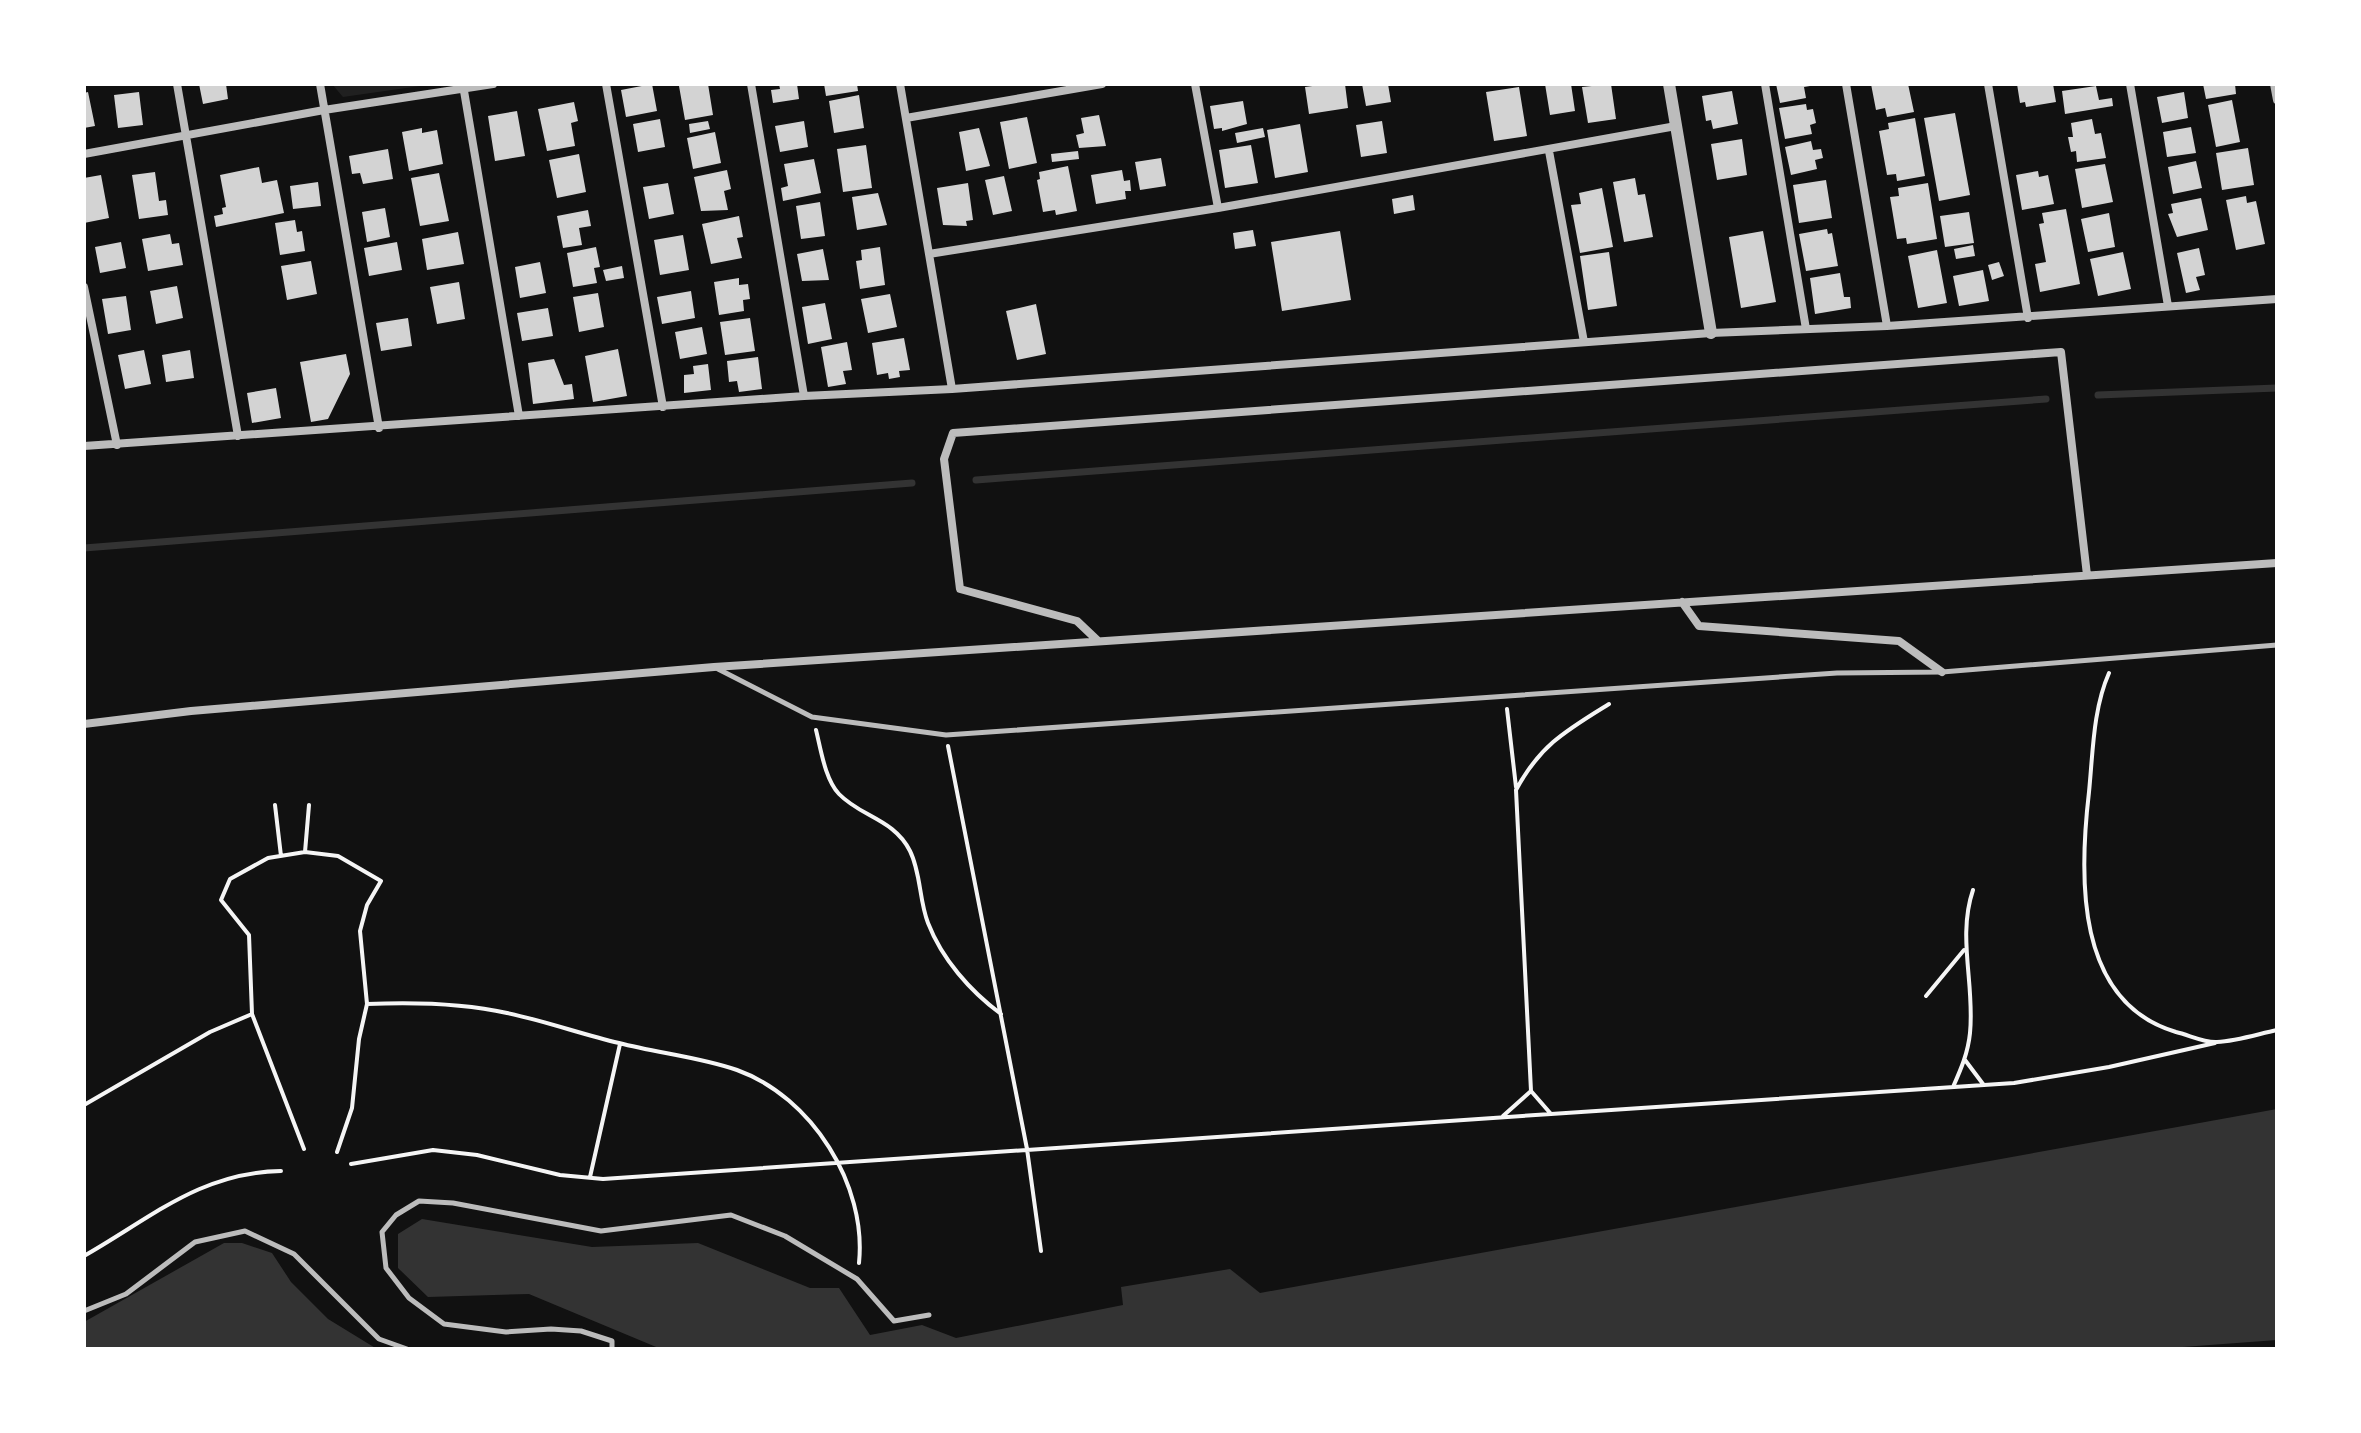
<svg xmlns="http://www.w3.org/2000/svg" width="2361" height="1433" viewBox="0 0 2361 1433" font-family="Inter,sans-serif">
  <rect width="100%" height="100%" fill="#111"/>
  <path fill="#202020" d="M332 84H434L343 97Z"/>
  <path fill="#333" d="M2277 1109V1340L2156 1349H661L529 1294 428 1297 398 1268V1234L422 1219 592 1247 698 1243 810 1288H839L870 1335 922 1325 956 1338 1123 1305 1121 1287 1230 1269 1260 1293Z
    M224 1243H242L272 1253 291 1282 328 1319 377 1349H84V1322Z"/>
  <g fill="none" stroke-linecap="round" stroke-linejoin="round">
    <path stroke="#333" stroke-width="7" d="M2098 395 2277 388
      M976 480 2046 399
      M84 548 912 483"/>
  </g>
  <path fill="#d3d3d3" d="M199 84H226L228 99 203 104Z
    M652 84 657 111 626 117 621 90Z
    M708 84 713 115 685 120 679 86Z
    M779 84H797L799 99 773 103 771 90 780 89Z
    M824 84H857L858 91 826 96Z
    M1327 84H1345L1348 108 1309 114 1305 87Z
    M1362 84H1388L1391 102 1366 106Z
    M1545 84H1571L1575 111 1550 115Z
    M1611 84 1616 119 1588 123 1582 87Z
    M1776 84H1810V86L1804 87 1806 98 1780 103Z
    M1871 84H1908L1914 112 1887 117 1885 108 1876 110Z
    M2017 84H2053L2056 102 2026 107 2025 102 2020 103Z
    M2203 84H2235L2236 94 2206 99Z
    M2096 86 2099 100 2112 98 2113 106 2065 114 2062 91Z
    M1519 87 1527 136 1494 141 1486 92Z
    M1732 91 1738 124 1713 129 1711 120 1706 121 1702 96Z
    M88 92 95 126 84 128V93Z
    M139 92 143 125 118 128 114 95Z
    M2184 92 2188 118 2162 123 2157 97Z
    M859 95 864 128 834 133 829 101Z
    M2232 100 2240 142 2216 147 2208 105Z
    M1243 101 1247 124 1222 131V128L1214 129 1210 106Z
    M574 102 578 121 571 123 575 146 547 151 538 109Z
    M1806 104 1807 110 1813 109 1816 123 1810 125 1812 134 1785 139 1779 108Z
    M517 111 525 156 495 161 488 116Z
    M1955 113 1970 195 1939 201 1924 118Z
    M1099 115 1106 146 1079 148 1076 135 1084 133 1081 118Z
    M1027 117 1037 163 1009 169 1000 122Z
    M1915 118 1925 176 1897 181 1896 174 1887 175 1879 131 1889 129 1888 123Z
    M660 119 665 147 638 152 633 124Z
    M2092 119 2095 134 2101 133 2106 158 2077 162 2076 151 2071 152 2068 137H2073L2071 123Z
    M708 121 710 129 690 133 689 124Z
    M804 121 808 147 780 152 775 126Z
    M1382 121 1387 153 1361 157 1356 125Z
    M1300 124 1308 172 1275 178 1267 130Z
    M2191 127 2196 153 2167 157 2163 132Z
    M422 128V133L437 130 443 164 409 171 402 132Z
    M979 128 990 166 966 171 959 132Z
    M1263 128 1265 137 1237 143 1235 133Z
    M715 132 721 163 693 169 687 138Z
    M1742 139 1747 175 1717 180 1711 144Z
    M1811 141 1813 150 1821 149 1823 158 1815 160 1817 169 1791 175 1785 147Z
    M866 145 872 188 843 192 837 149Z
    M1251 145 1258 183 1225 188 1219 150Z
    M2248 148 2254 185 2222 190 2216 153Z
    M388 149 393 179 363 184 360 173 352 174 349 156Z
    M1078 151 1079 159 1052 162 1051 154Z
    M579 154 586 192 557 198 549 160Z
    M1161 158 1166 186 1140 190 1135 162Z
    M814 159 821 193 783 201 781 188 788 186 784 164Z
    M2196 161 2202 188 2173 194 2168 167Z
    M2105 164 2113 202 2082 208 2075 169Z
    M1068 166 1077 211 1056 215 1055 210 1043 212 1037 180 1040 179 1039 172Z
    M259 167 262 183 277 180 284 213 216 227 214 216 223 214 222 208 226 207 220 175Z
    M727 170 731 189 724 191 728 210 701 211 694 177Z
    M1122 170 1124 181 1130 180 1131 191H1125L1126 199 1096 204 1091 175Z
    M2038 171 2039 177 2048 175 2054 204 2022 210 2016 175Z
    M155 172 159 201 166 200 168 215 139 219 132 175Z
    M439 173 449 221 420 226 411 178Z
    M101 175 109 218 84 223V178Z
    M1004 176 1012 211 993 215 985 180Z
    M1635 178 1638 195 1645 194 1653 237 1624 242 1613 182Z
    M1826 180 1832 218 1799 223 1793 185Z
    M318 182 321 206 293 209 290 186Z
    M668 183 674 214 649 219 643 187Z
    M968 183 973 220 966 221 967 226 943 225 937 188Z
    M1928 183 1937 239 1907 244 1906 238 1897 239 1890 197 1899 196 1898 188Z
    M1602 188 1613 247 1580 253 1571 205 1581 204 1579 193Z
    M878 193 887 225 857 230 852 197Z
    M1413 195 1415 210 1394 214 1392 199Z
    M2246 196 2247 203 2256 201 2265 244 2236 250 2226 200Z
    M2201 198 2208 230 2177 237 2168 214 2173 213 2171 204Z
    M820 202 825 236 801 239 796 206Z
    M385 208 390 237 367 242 362 212Z
    M2066 209 2080 284 2040 292 2035 264 2046 262 2039 224 2044 223 2042 213Z
    M588 210 591 226 579 228 582 245 563 248 557 216Z
    M1969 212 1974 243 1945 247 1940 216Z
    M2109 213 2115 247 2088 252 2081 219Z
    M739 216 743 237 737 238 742 258 711 264 702 224Z
    M295 220 297 232 302 231 305 251 280 255 275 223Z
    M1827 229 1828 234 1832 233 1838 266 1806 271 1799 234Z
    M1253 230 1256 246 1235 249 1233 233Z
    M1340 231 1351 300 1282 311 1271 242Z
    M1763 231 1776 302 1741 308 1729 237Z
    M458 232 464 264 427 270 422 239Z
    M170 234 172 244 179 243 183 265 148 271 142 239Z
    M683 235 689 270 660 275 654 240Z
    M121 242 126 268 100 273 95 247Z
    M397 242 402 270 369 276 364 248Z
    M1973 245 1975 256 1956 259 1954 249Z
    M596 247 600 267 594 268 597 283 573 287 567 253Z
    M880 247 885 285 860 289 856 261 862 260 861 250Z
    M2199 248 2205 275 2196 277 2200 290 2186 293 2177 253Z
    M823 249 829 280 802 281 797 254Z
    M1937 250 1947 303 1918 308 1908 256Z
    M1609 252 1617 306 1588 310 1580 256Z
    M2123 252 2131 289 2098 296 2090 259Z
    M311 261 317 294 287 300 281 266Z
    M540 262 546 293 520 298 515 267Z
    M1999 262 2004 276 1992 280 1988 265Z
    M622 266 624 278 606 281 603 270Z
    M1983 270 1989 301 1959 306 1953 276Z
    M1840 273 1844 297H1850L1851 308 1815 314 1810 278Z
    M739 278V285L748 284 750 299 743 300 744 311 719 315 714 282Z
    M459 282 465 319 437 324 430 287Z
    M177 286 183 318 156 324 150 291Z
    M691 291 695 318 662 324 657 297Z
    M598 293 604 327 579 332 573 297Z
    M890 294 897 327 868 333 861 299Z
    M126 296 131 330 108 334 102 299Z
    M825 303 832 339 808 344 802 307Z
    M1036 304 1046 354 1017 360 1006 311Z
    M548 308 553 336 522 341 517 313Z
    M408 318 412 346 381 351 376 323Z
    M750 318 755 351 725 355 720 322Z
    M702 327 707 354 680 359 675 332Z
    M904 338 910 370 899 371 900 377 889 379 888 373 877 375 872 343Z
    M847 342 852 370 843 371 846 384 828 387 821 347Z
    M618 349 627 396 593 402 585 356Z
    M144 350 151 384 125 389 118 355Z
    M190 350 194 378 166 382 162 355Z
    M346 354 350 374 328 419 311 422 300 362Z
    M758 357 762 389 739 392 737 381 729 382 727 361Z
    M554 359 564 385 572 384 574 399 533 404 528 363Z
    M708 364 711 390 684 393V375L694 374 693 366Z
    M276 388 281 418 252 423 247 393Z"/>
  <g fill="none" stroke-linecap="round" stroke-linejoin="round">
    <path stroke="#f5f5f5" stroke-width="4" d="M2109 673C2093 709 2093 752 2089 792 2079 877 2075 1002 2176 1032 2189 1035 2205 1043 2217 1042 2237 1041 2258 1034 2277 1030
      M1609 704C1567 730 1540 745 1516 790L1531 1091 1551 1114 2014 1083 2109 1067 2215 1043
      M1507 709 1516 787
      M816 730C821 750 825 779 839 794 861 817 894 819 910 851 921 873 919 900 928 923 942 959 970 991 1001 1014
      M948 746 1027 1149 1041 1251
      M275 805 281 856
      M305 852 309 805
      M1926 996 1964 950
      M367 1004C413 1002 462 1003 507 1013 545 1021 581 1034 619 1043 657 1053 700 1057 737 1070 812 1097 867 1185 859 1263
      M1965 1060 1983 1084
      M1953 1087C1961 1069 1968 1053 1970 1033 1975 985 1957 937 1973 890
      M84 1105 210 1032 252 1014
      M1503 1116 1531 1091
      M304 1149 252 1014 249 935 221 900 230 879 268 858 305 852 338 856 381 881 367 905 360 931 367 1004 359 1039 352 1108 337 1152
      M351 1164 433 1150 477 1155 560 1175 603 1179 1551 1114
      M590 1177 620 1044
      M84 1256C151 1218 201 1172 281 1171"/>
    <path stroke="#bcbcbc" stroke-width="5" d="M718 669 812 717 946 735 1837 673 1942 672 2277 645
      M84 1311 126 1294 195 1242 245 1231 294 1254 379 1339 407 1349
      M612 1349V1341L581 1331 551 1329 506 1332 444 1324 409 1298 386 1268 382 1232 396 1215 419 1201 453 1203 601 1231 731 1215 785 1236 857 1279 894 1321 929 1315"/>
    <path stroke="#bcbcbc" stroke-width="8" d="M177 84 238 436
      M320 84 379 428
      M606 84 663 407
      M751 84 804 396
      M900 84 952 389
      M1195 84 1218 208
      M1765 84 1806 329
      M1846 84 1887 326
      M1988 84 2028 318
      M2130 84 2168 306
      M2274 84 2277 100
      M463 85 519 416
      M906 118 1102 84
      M1549 151 1584 342
      M84 154 324 110 493 84
      M929 254 1218 208 1676 126
      M84 287 117 445
      M84 446 804 396 952 389 1711 333 1887 326 2277 299
      M1682 602 1699 626 1899 641 1942 672
      M1097 640 1077 621 960 589 944 459 953 433 2061 352 2087 575
      M84 724 191 711 714 667 2277 563"/>
    <path stroke="#bcbcbc" stroke-width="12" d="M1669 84 1711 333"/>
  </g>
  <rect width="2361" height="1433" fill="none" stroke="#ffffff" stroke-width="172"/>
</svg>
